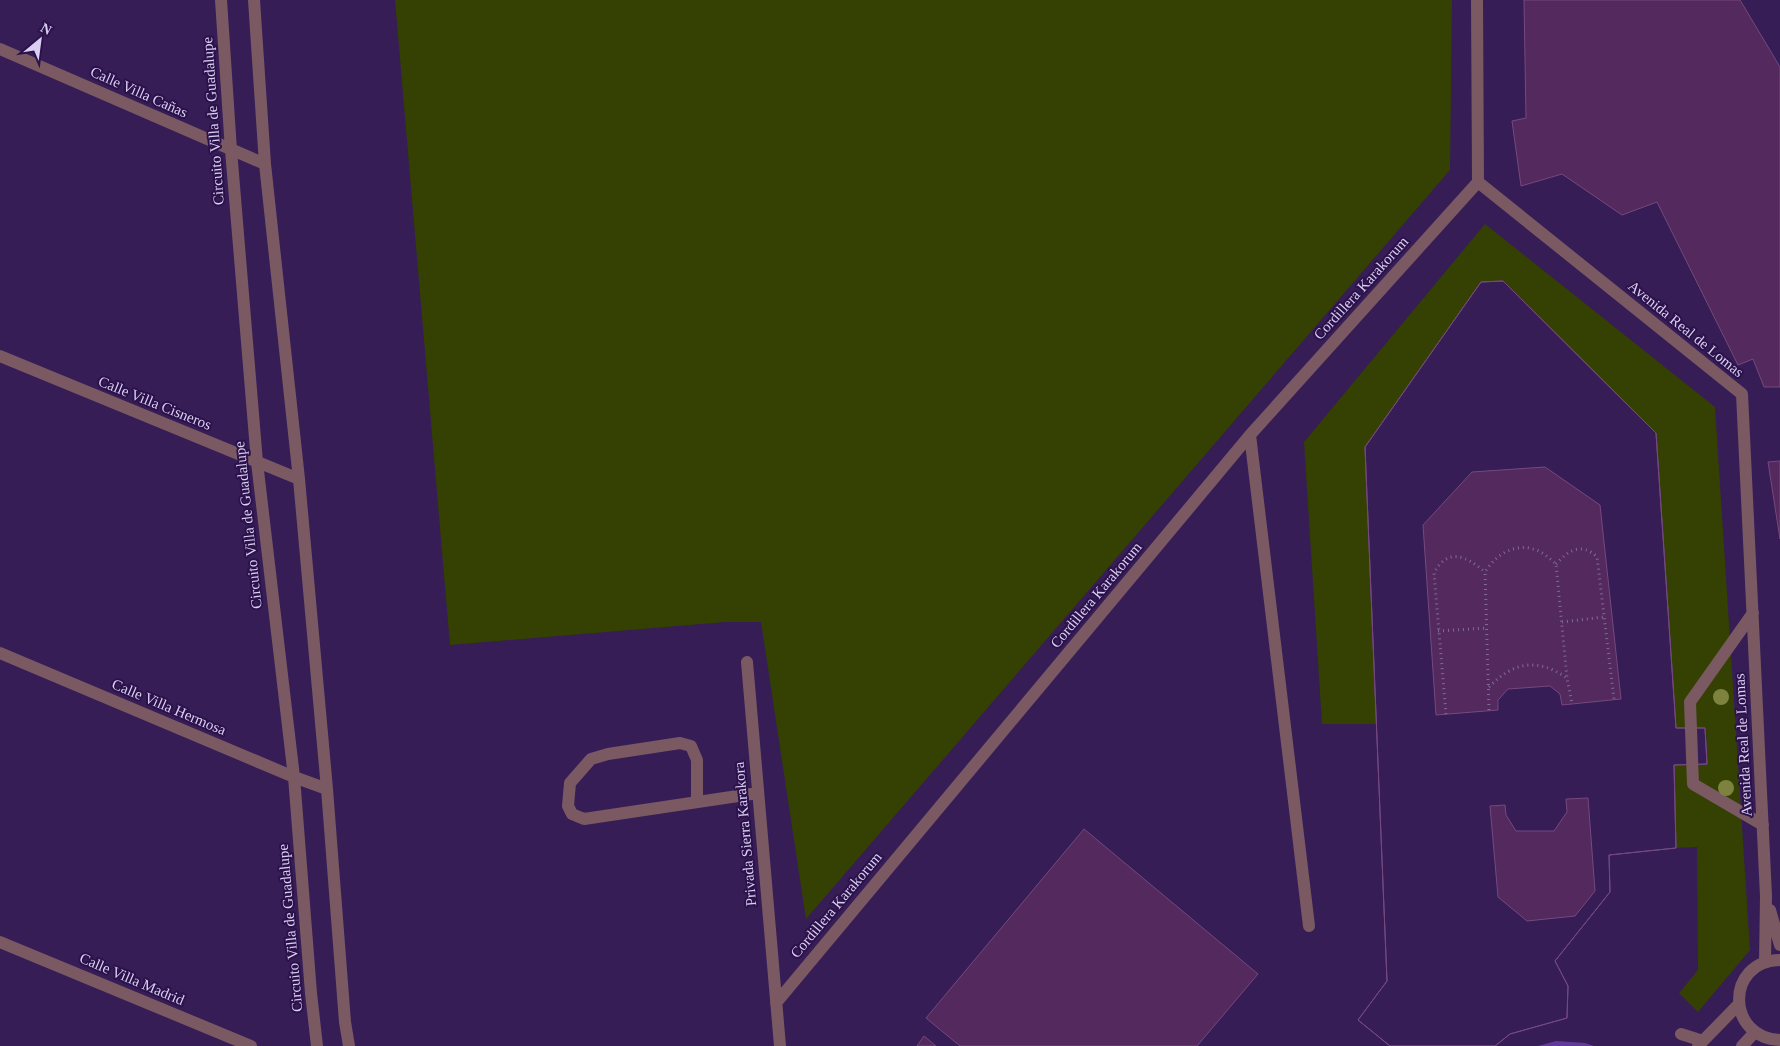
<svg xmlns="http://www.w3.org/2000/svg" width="1780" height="1046" viewBox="0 0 1780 1046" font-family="Georgia,serif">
  <rect width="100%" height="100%" fill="#361d56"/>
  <path fill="#354003" d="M395 0H1452L1450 170 806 919 761 622H725L450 645Z
    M1485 224 1715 407 1750 950 1698 1012 1679 993 1698 970 1697 847 1676 848 1674 765 1707 764 1706 728H1676L1656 433 1503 281 1481 282 1365 447 1376 724H1322L1304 442Z"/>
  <path fill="#64399c" d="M1556 1041 1585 1043 1594 1046H1538Z"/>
  <path fill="#54295d" stroke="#75497f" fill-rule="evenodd" d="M1524 0H1740L1780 67V387H1764L1753 359 1738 365 1657 202 1622 215 1562 174 1521 186 1512 121 1526 118Z
    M1503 281 1656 433 1676 728H1705L1707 764 1674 765 1676 848 1609 855 1610 892 1555 961 1568 986 1567 1018 1510 1034 1495 1046H1390L1358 1020 1387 981 1365 447 1481 282ZM1545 467 1600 505 1621 699 1562 705 1560 694 1550 686 1508 689 1498 700V710L1436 715 1423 525 1472 472ZM1588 798 1595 891 1575 916 1527 921 1498 897 1490 806 1505 805 1506 815 1516 831H1554L1567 812 1566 799Z
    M1503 281 1656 433 1676 728H1705L1707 764 1674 765 1676 848 1609 855 1610 892 1555 961 1568 986 1567 1018 1510 1034 1495 1046H1390L1358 1020 1387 981 1365 447 1481 282Z
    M1780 461V539L1768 462Z
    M1084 829 1258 974 1197 1046H960L926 1018Z
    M924 1036 936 1046H917Z"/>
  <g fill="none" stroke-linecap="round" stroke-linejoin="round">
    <path stroke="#7e6b9b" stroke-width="3" stroke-dasharray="1 4" stroke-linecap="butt" d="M1556 564C1569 550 1581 542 1597 557L1614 699
      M1562 622 1604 617
      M1438 631 1487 628
      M1489 687C1514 661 1538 658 1567 678
      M1489 710 1485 572C1495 556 1513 543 1533 549 1542 551 1549 558 1556 564L1567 678 1572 704
      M1446 714 1434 573C1448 547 1466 556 1485 572"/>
    <path stroke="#7a5963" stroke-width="12" d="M221 0 231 150 257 462 294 777 311 993 317 1046
      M254 0 265 164 299 479 327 789 345 1022 349 1046
      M1477 0 1478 182
      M0 49 265 164
      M1478 182 1742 394 1766 896 1765 962
      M0 356 299 479
      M1250 435 1309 926
      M1753 613 1690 702 1693 784 1763 825
      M0 653 294 777 327 789
      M747 662 780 1046
      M697 801V760L691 746 680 743 608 754 591 759 570 783 568 806 572 814 584 819 758 793
      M1770 910 1780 945
      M0 942 251 1046
      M1780 960C1725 961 1726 1038 1780 1040
      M776 1003 1250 435 1478 182
      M1681 1034 1703 1041
      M1698 1046 1739 1004
      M1742 1046 1755 1032"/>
  </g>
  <g fill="#7d833f">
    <circle cx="1721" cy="697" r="8"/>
    <circle cx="1726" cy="788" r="8"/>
  </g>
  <g text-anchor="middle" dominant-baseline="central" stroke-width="4" stroke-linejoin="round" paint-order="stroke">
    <g font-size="15" fill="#dacff2" stroke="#2c124b">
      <text transform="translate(139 92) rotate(24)">Calle Villa Cañas</text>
      <text transform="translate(213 121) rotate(-94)">Circuito Villa de Guadalupe</text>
      <text transform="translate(1361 288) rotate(-48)">Cordillera Karakorum</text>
      <text transform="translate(1686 329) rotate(39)">Avenida Real de Lomas</text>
      <text transform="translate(155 403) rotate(22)">Calle Villa Cisneros</text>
      <text transform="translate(248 525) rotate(-96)">Circuito Villa de Guadalupe</text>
      <text transform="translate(1096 595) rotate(-50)">Cordillera Karakorum</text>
      <text transform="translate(169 707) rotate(23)">Calle Villa Hermosa</text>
      <text transform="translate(1743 745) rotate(-93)">Avenida Real de Lomas</text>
      <text transform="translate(745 834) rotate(-95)">Privada Sierra Karakora</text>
      <text transform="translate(836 905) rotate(-50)">Cordillera Karakorum</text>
      <text transform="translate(290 928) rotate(-95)">Circuito Villa de Guadalupe</text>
      <text transform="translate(132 979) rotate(23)">Calle Villa Madrid</text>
    </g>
  </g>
  <g transform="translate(40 40) rotate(29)" stroke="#2c124b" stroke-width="4" paint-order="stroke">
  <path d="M0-4L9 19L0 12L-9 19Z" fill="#dacff2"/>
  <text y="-8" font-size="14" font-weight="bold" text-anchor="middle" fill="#dacff2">N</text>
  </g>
</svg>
